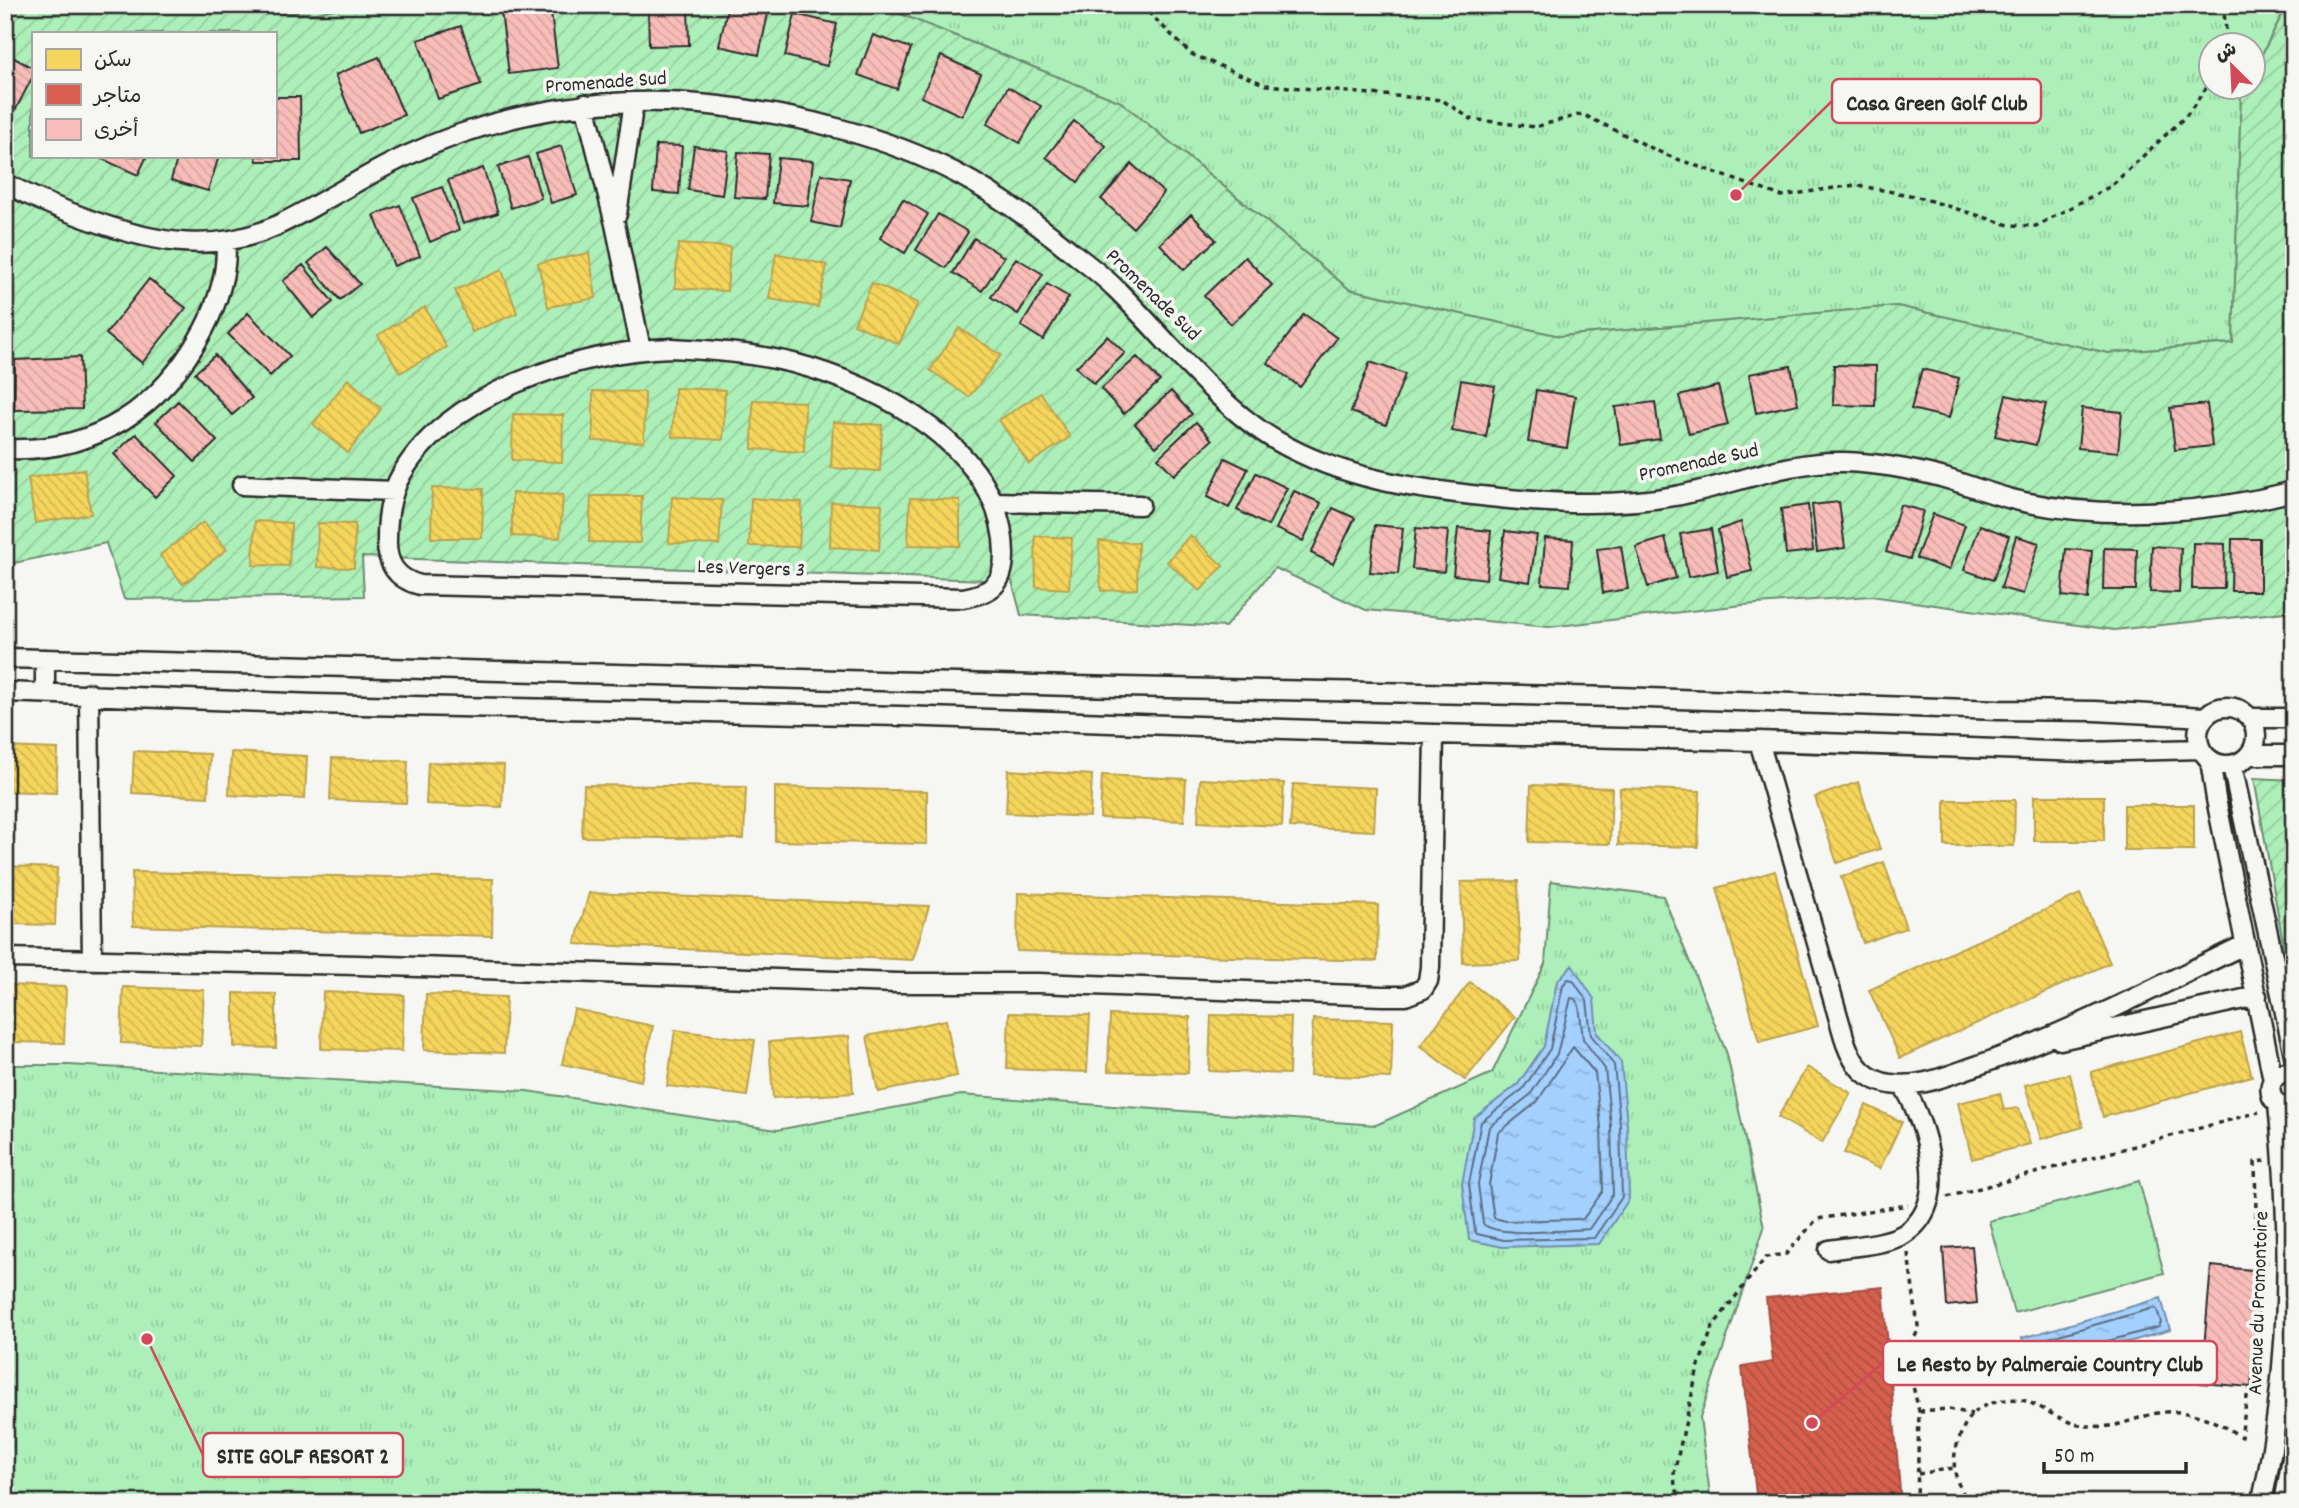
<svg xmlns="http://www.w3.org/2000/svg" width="2299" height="1508" viewBox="0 0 2299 1508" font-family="Dekko,'Playpen Sans Arabic',sans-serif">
  <defs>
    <pattern id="grass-tufts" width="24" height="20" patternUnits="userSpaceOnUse" patternTransform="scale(1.75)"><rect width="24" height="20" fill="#acefb8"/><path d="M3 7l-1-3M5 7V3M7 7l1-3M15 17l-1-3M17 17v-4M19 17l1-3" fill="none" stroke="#94cd9e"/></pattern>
    <pattern id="garden-furrows" width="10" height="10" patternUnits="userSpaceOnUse" patternTransform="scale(1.75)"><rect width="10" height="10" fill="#acefb8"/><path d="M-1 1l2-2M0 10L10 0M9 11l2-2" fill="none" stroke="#94cd9e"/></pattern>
    <pattern id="water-ripples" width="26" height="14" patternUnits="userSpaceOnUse" patternTransform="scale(1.75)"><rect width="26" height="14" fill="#a3d0fe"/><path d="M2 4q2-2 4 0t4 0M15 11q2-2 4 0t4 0" fill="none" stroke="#8cb3da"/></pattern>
    <pattern id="homes-back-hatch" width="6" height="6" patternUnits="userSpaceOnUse" patternTransform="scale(1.75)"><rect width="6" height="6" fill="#f6d55c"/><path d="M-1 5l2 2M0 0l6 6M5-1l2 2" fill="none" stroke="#d3b750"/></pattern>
    <pattern id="shops-back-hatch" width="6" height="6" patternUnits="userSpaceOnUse" patternTransform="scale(1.75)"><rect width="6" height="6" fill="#d6604d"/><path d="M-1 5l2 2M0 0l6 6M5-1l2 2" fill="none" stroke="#ae4f40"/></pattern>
    <pattern id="building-back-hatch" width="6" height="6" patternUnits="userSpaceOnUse" patternTransform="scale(1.75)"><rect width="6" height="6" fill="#f9bdb9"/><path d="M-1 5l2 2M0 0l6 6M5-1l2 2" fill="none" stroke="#d6a39f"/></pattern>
  </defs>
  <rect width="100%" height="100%" fill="#f6f6f2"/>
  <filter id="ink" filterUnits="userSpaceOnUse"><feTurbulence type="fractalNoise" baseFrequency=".0143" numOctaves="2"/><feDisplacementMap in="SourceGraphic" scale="14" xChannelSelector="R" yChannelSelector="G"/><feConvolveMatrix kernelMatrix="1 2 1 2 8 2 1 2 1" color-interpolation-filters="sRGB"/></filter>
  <g filter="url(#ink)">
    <path fill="url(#grass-tufts)" stroke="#6c8d72" stroke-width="2" d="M182 5H349L318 13H211Z
      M878 5H2287L2254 70V46H2212V88H2245L2241 95 2233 343 2108 353 1897 306 1560 336 1349 289 1121 102Z
      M1551 881 1663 896 1727 1054 1764 1228 1700 1417 1711 1503H5V1065H69L527 1091 777 1130 961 1095 1376 1125 1492 1073 1545 964Z"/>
    <path fill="url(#garden-furrows)" stroke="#6c8d72" stroke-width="2" fill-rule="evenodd" d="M5 5H182L211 13H318L349 5H878L1121 102 1349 289 1560 336 1897 306 2108 353 2233 343 2241 95 2245 88H2254V70L2287 5H2294V611L2114 630 1871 596 1743 605 1549 627 1366 610 1275 568 1225 627 1021 615 1012 581 362 557 364 596 124 599 106 543 5 565ZM33 33H275V156H33Z
      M2254 778 2294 780V1005Z"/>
    <path fill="#acefb8" stroke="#6c8d72" stroke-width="2" d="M2139 1181 2164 1273 2014 1313 1989 1221Z"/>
    <path fill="url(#water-ripples)" stroke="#738eaa" stroke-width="2" d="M1572 965 1594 999 1597 1033 1621 1062 1627 1125 1629 1199 1599 1244 1503 1247 1469 1240 1462 1184 1474 1118 1518 1084 1544 1046 1557 981Z
      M2161 1298 2170 1330 2031 1370 2022 1338Z"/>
    <path fill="url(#homes-back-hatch)" stroke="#b9a24d" stroke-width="2" d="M678 244 730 247 727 291 675 288Z
      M589 253 596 298 548 307 538 263Z
      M776 253 827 265 818 307 769 299Z
      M502 270 517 313 472 332 455 290Z
      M872 283 918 303 899 344 854 324Z
      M425 307 446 347 400 373 378 335Z
      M959 328 1001 355 969 397 930 370Z
      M348 379 381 409 348 453 313 424Z
      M675 388 725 390 723 440 672 437Z
      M593 391 645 392 644 442 593 441Z
      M1041 393 1070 437 1029 464 999 420Z
      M753 400 805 402 804 452 752 449Z
      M513 414 563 415 562 462 512 460Z
      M833 422 882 425 880 471 831 468Z
      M84 469 91 514 35 523 28 478Z
      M432 488 483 489 482 538H431Z
      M512 493 563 495 560 538 512 536Z
      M591 496H642L640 543 589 542Z
      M672 497 722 500 719 545 669 543Z
      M751 498 802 502 799 547 749 546Z
      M910 498 960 500V546L908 545Z
      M831 502 882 504 879 550 830 547Z
      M255 521 291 523 289 566 253 565Z
      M203 522 227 549 183 584 160 555Z
      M318 523 355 524 354 568 317 567Z
      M1190 535 1223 566 1200 591 1167 562Z
      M1035 536 1072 538 1069 589 1036 587Z
      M1099 541 1138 543 1137 589 1101 591Z
      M5 747 58 749 56 793 5 791Z
      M134 751 210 754 208 797 132 793Z
      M231 752 307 756 305 799 229 795Z
      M332 758 408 761 406 803 330 800Z
      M428 762 504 765 502 807 426 804Z
      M1008 770 1092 775 1090 817 1006 813Z
      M1102 775 1186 779 1184 821 1100 818Z
      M1200 779 1284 783 1282 826 1198 822Z
      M1858 782 1880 849 1837 863 1815 797Z
      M1293 784 1376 788 1374 831 1290 827Z
      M584 785 746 787 744 839 582 837Z
      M1531 785 1612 788 1610 844 1529 842Z
      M775 787 927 791V844L775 841Z
      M1620 788 1700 791 1698 847 1618 845Z
      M2034 796H2104V841H2034Z
      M1945 800H2015L2014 846H1945Z
      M2124 805H2194V850H2124Z
      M1884 862 1906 928 1863 943 1841 877Z
      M5 866 57 868 55 925 5 924Z
      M1775 871 1818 1026 1759 1042 1717 888Z
      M132 872 493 879 492 936 133 926Z
      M1518 881 1520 961 1463 963 1461 882Z
      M589 893 929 906 913 960 575 944Z
      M1018 893 1378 905 1377 961 1017 951Z
      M2080 894 2110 963 1900 1058 1869 990Z
      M1470 982 1515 1017 1465 1080 1420 1046Z
      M5 985 66 987 64 1043 5 1042Z
      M123 987 204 990 201 1046 121 1043Z
      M323 992 404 995 402 1051 321 1049Z
      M234 993 276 994V1048L234 1047Z
      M426 994 506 997 504 1053 424 1050Z
      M574 1009 653 1026 641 1081 562 1064Z
      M1009 1013 1090 1015 1087 1072 1007 1069Z
      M1110 1015 1190 1017 1188 1073 1108 1071Z
      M1211 1015 1291 1017 1289 1074 1209 1071Z
      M1313 1019 1393 1021 1391 1078 1310 1075Z
      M946 1020 957 1076 878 1092 867 1036Z
      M675 1030 755 1040 747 1096 667 1086Z
      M2240 1032 2252 1076 2103 1117 2091 1072Z
      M849 1036 853 1093 773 1098 769 1042Z
      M1807 1067 1851 1093 1822 1143 1778 1117Z
      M2070 1074 2083 1127 2041 1139 2025 1085Z
      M2000 1093 2004 1110 2019 1108 2030 1144 1972 1159 1958 1103Z
      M1866 1105 1902 1122 1880 1169 1844 1153Z"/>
    <path fill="url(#shops-back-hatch)" stroke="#a35043" stroke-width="2" d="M1883 1287 1901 1503H1757L1742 1367 1773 1362 1766 1298Z"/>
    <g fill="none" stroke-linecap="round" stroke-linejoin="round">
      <path stroke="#5b6d7f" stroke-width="2" d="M1568 979 1573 980 1587 1001 1591 1035 1614 1065 1620 1125 1622 1197 1594 1238 1504 1240 1477 1234 1475 1231 1469 1184 1481 1122 1523 1089 1550 1049 1563 985Z
        M1571 998 1575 999 1579 1005 1583 1039 1605 1069 1611 1126 1613 1194 1589 1229C1565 1230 1500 1238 1483 1224L1478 1184 1489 1127 1530 1095 1557 1054Z
        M1573 1047 1595 1073 1601 1127 1603 1191 1583 1219 1506 1221 1494 1218 1489 1185 1498 1133 1537 1102Z
        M2154 1308 2157 1310 2161 1322 2159 1327 2039 1360 2035 1358 2032 1346 2034 1342Z"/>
    </g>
    <path fill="url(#building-back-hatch)" stroke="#2b2b2b" stroke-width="2" d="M541 5H550L558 68 509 74 501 11Z
      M648 5H688L689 45 649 46Z
      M728 5 768 14 759 55 719 46Z
      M795 14 837 24 827 66 785 56Z
      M461 26 481 85 438 99 418 40Z
      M873 35 911 48 897 89 858 75Z
      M5 53 33 68V76L16 109 5 103Z
      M941 56 981 74 962 116 921 97Z
      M379 57 404 115 359 133 335 75Z
      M1008 87 1041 106 1020 143 987 124Z
      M275 97H300L301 161H257L256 156H275Z
      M1074 121 1106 146 1078 182 1046 157Z
      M656 145 682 146 679 194 653 192Z
      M561 146 577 195 551 203 536 154Z
      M694 146 728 151 722 195 688 190Z
      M738 152 769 154 765 199 734 197Z
      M103 156H147L138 175 102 159Z
      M178 156H219L208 191 171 180Z
      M528 157 541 198 511 208 498 167Z
      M778 158 813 161 808 206 773 203Z
      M1132 164 1164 193 1133 228 1101 199Z
      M483 168 498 213 463 224 448 180Z
      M821 174 850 179 840 228 811 222Z
      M442 187 459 230 430 242 413 198Z
      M903 199 928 214 905 253 880 238Z
      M400 205 420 256 394 266 374 215Z
      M938 214 968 232 946 268 916 250Z
      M1191 214 1216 240 1184 270 1160 244Z
      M974 238 1004 257 982 291 953 273Z
      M327 247 360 284 340 300 308 263Z
      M1245 257 1272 285 1231 324 1204 296Z
      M1016 258 1043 274 1018 314 991 297Z
      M303 265 333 302 313 318 283 281Z
      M149 279 186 308 142 363 106 334Z
      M1047 284 1069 297 1043 340 1021 326Z
      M248 313 290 356 270 376 228 334Z
      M1304 314 1337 338 1300 387 1268 363Z
      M1107 336 1125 353 1094 384 1076 367Z
      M215 355 252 398 232 415 195 373Z
      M80 357 82 409 14 410 15 360Z
      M1137 357 1160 381 1124 414 1101 389Z
      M1370 362 1405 374 1386 425 1351 412Z
      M1834 365 1876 366 1875 406 1833 405Z
      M1791 366 1798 404 1756 413 1749 374Z
      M1922 369 1959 378 1949 418 1911 409Z
      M1461 380 1495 386 1486 437 1452 431Z
      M1718 386 1728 425 1689 434 1679 396Z
      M1536 390 1575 396 1567 448 1528 442Z
      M1171 391 1192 414 1156 447 1135 424Z
      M2006 395 2046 404 2036 445 1995 436Z
      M178 401 217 441 195 462 156 422Z
      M1655 402 1660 439 1621 445 1615 407Z
      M2207 404 2212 446 2175 450 2170 408Z
      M2082 408 2122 412 2118 452 2078 448Z
      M1196 422 1212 440 1174 475 1158 458Z
      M136 434 177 476 155 497 114 454Z
      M1225 458 1248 469 1229 508 1207 497Z
      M1256 473 1287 488 1268 526 1237 510Z
      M1294 491 1321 503 1303 541 1276 529Z
      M1839 502 1845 548 1817 552 1812 505Z
      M1808 505 1813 551 1786 554 1781 509Z
      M1900 505 1923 511 1910 559 1886 552Z
      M1333 508 1355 518 1333 564 1311 553Z
      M1933 514 1965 525 1949 570 1916 558Z
      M1741 522 1752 571 1727 577 1718 530Z
      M1375 525 1403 528 1398 574 1370 572Z
      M1980 525 2009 536 1993 580 1964 570Z
      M1416 528 1448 531 1444 572 1412 569Z
      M1458 528 1491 531 1486 579 1453 575Z
      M1711 529 1718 571 1688 577 1680 534Z
      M1505 531 1537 535 1530 582 1498 577Z
      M2294 531V562L2285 534Z
      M2016 536 2039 543 2023 594 2001 588Z
      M1545 538 1573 540 1570 586 1542 584Z
      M1665 538 1676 578 1648 587 1636 547Z
      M2232 539H2260V591H2231Z
      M2193 543 2225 544 2224 589H2192Z
      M1621 546 1628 589 1603 593 1597 549Z
      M2152 546 2181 548 2179 593 2150 592Z
      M2104 548 2137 549 2136 590H2103Z
      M2066 549 2092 551 2088 599 2062 596Z
      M1972 1246 1977 1303 1947 1306 1943 1248Z
      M2211 1266 2262 1271 2251 1387 2201 1383Z"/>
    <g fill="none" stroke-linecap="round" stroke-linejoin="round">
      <g stroke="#2b2b2b" stroke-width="23">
        <path id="street" d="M585 104 615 224 641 349
          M5 183C34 199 65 211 96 222 156 243 215 254 276 226 320 205 361 177 406 156 504 110 612 93 719 106 798 115 885 136 956 173 1000 196 1040 226 1078 257 1091 267 1104 277 1116 289 1165 337 1218 407 1277 441 1343 479 1415 489 1490 497 1551 504 1615 507 1675 496 1731 486 1786 460 1844 462 1877 463 1910 469 1941 477 1969 485 1996 496 2024 502 2109 520 2210 513 2294 491
          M617 214 634 102
          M671 348C711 350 753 353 793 363 881 386 1003 449 1004 554 1004 585 991 593 963 598L420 585C396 579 386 563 387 539 387 520 390 499 398 481 442 393 580 351 671 348Z
          M5 449C96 453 162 408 204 329 217 304 229 270 225 241
          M242 485 394 491
          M994 502 1140 505
          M5 658 1073 686 1618 697 1999 710 2095 711 2205 717
          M5 692 315 704 901 716 1434 734 1759 741 2086 752 2201 749
          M45 692V659
          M89 693 92 960
          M2198 736a29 29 0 1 1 58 0a29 29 0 1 1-58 0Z
          M2251 718H2294
          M1759 741 1846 1044C1854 1066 1866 1080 1890 1084 1920 1088 1946 1076 1973 1067 2067 1034 2156 987 2246 944
          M2250 755H2294
          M2210 760 2216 799 2273 1080
          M2232 765 2294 1055
          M5 958 358 965 897 983H1038L1382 996H1405L1423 989 1428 981 1430 967 1434 734
          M2060 1040 2257 996
          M2294 1072C2262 1068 2263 1111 2294 1107
          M1829 1250C1851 1246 1885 1245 1904 1234 1953 1204 1926 1124 1903 1085
          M2261 1503C2269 1473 2273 1444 2277 1413 2291 1309 2289 1209 2278 1104
          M2284 1503 2294 1447"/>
      </g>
      <path stroke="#2b2b2b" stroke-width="3.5" stroke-dasharray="5 5" stroke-linecap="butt" d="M1141 5 1191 54 1266 85 1442 100 1471 119 1535 127 1582 114 1666 155 1781 196 1855 185 1915 196 2009 225 2036 226 2111 186 2186 116 2212 80
        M2223 5 2228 46
        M2265 1161 2255 1162 2257 1262H2268
        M1947 1197 2259 1112
        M1908 1253 1918 1326C1918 1338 1908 1342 1905 1353L1919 1411 1917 1503
        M1919 1411 1949 1409 1972 1414
        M1918 1474 1954 1468
        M1683 1503 1675 1487 1674 1473 1698 1368 1713 1326 1766 1257 1786 1254 1817 1219 1908 1205
        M1943 1503 1964 1495
        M1971 1503C1957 1489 1951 1468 1956 1449 1959 1438 1964 1423 1972 1414 1982 1404 2008 1397 2022 1400 2044 1406 2064 1425 2087 1426 2094 1426 2102 1427 2109 1426 2128 1424 2146 1413 2166 1412 2193 1410 2219 1422 2241 1437L2248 1390H2263"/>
      <use href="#street" stroke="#f6f6f2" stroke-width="18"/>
    </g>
  </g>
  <g text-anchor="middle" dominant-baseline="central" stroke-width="7" stroke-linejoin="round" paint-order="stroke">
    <g font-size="21" fill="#2b2b2b" stroke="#f6f6f2">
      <text transform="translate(606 84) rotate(-4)">Promenade Sud</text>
      <text transform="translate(1152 296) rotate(44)">Promenade Sud</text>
      <text transform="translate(1699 464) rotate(-12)">Promenade Sud</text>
      <text transform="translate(751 570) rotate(2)">Les Vergers 3</text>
      <text transform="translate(2260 1303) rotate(-88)">Avenue du Promontoire</text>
    </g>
  </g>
  <path fill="none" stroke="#d1495b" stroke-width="2.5" d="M1736 195L1832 101M1812 1423L1883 1363M147 1339L203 1455"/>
  <g fill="#d1495b" stroke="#f6f6f2" stroke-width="2.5">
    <circle cx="1736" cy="195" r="7"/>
    <circle cx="1812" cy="1423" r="7"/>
    <circle cx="147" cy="1339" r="7"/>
  </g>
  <g fill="#f6f6f2" stroke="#d1495b" stroke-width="2.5">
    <rect x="1832" y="79" width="209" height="44" rx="7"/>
    <rect x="1883" y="1341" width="334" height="44" rx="7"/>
    <rect x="203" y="1433" width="200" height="44" rx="7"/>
  </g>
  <g font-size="23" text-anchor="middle" font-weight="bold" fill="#2b2b2b">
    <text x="1937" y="110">Casa Green Golf Club</text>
    <text x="2050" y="1371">Le Resto by Palmeraie Country Club</text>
    <text x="303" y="1463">SITE GOLF RESORT 2</text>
  </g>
  <rect width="2299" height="1508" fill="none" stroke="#f6f6f2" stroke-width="28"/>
  <rect x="14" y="14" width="2271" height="1480" fill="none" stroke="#2b2b2b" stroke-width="2.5" filter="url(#ink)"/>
  <rect x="32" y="32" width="245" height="126" fill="#f6f6f2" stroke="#a5a5a2" stroke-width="2"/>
  <rect x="46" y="49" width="35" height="21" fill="#f6d55c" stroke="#a5a5a2" stroke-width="2"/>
  <text x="94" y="66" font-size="21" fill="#2b2b2b">سكن</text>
  <rect x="46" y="84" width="35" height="21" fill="#d6604d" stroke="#a5a5a2" stroke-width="2"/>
  <text x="94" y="102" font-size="21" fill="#2b2b2b">متاجر</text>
  <rect x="46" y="119" width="35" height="21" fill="#f9bdb9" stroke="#a5a5a2" stroke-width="2"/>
  <text x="94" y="136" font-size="21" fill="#2b2b2b">أخرى</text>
  <g transform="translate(2232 66) rotate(336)"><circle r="33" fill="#f6f6f2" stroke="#a5a5a2" stroke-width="2"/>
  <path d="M0-5L12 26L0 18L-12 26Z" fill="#d1495b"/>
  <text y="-10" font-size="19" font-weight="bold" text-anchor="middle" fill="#2b2b2b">ش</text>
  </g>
  <path d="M2044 1462v10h142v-10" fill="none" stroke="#2b2b2b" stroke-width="3.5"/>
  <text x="2054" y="1462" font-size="21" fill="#2b2b2b" stroke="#f6f6f2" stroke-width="5" paint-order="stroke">50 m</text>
</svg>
